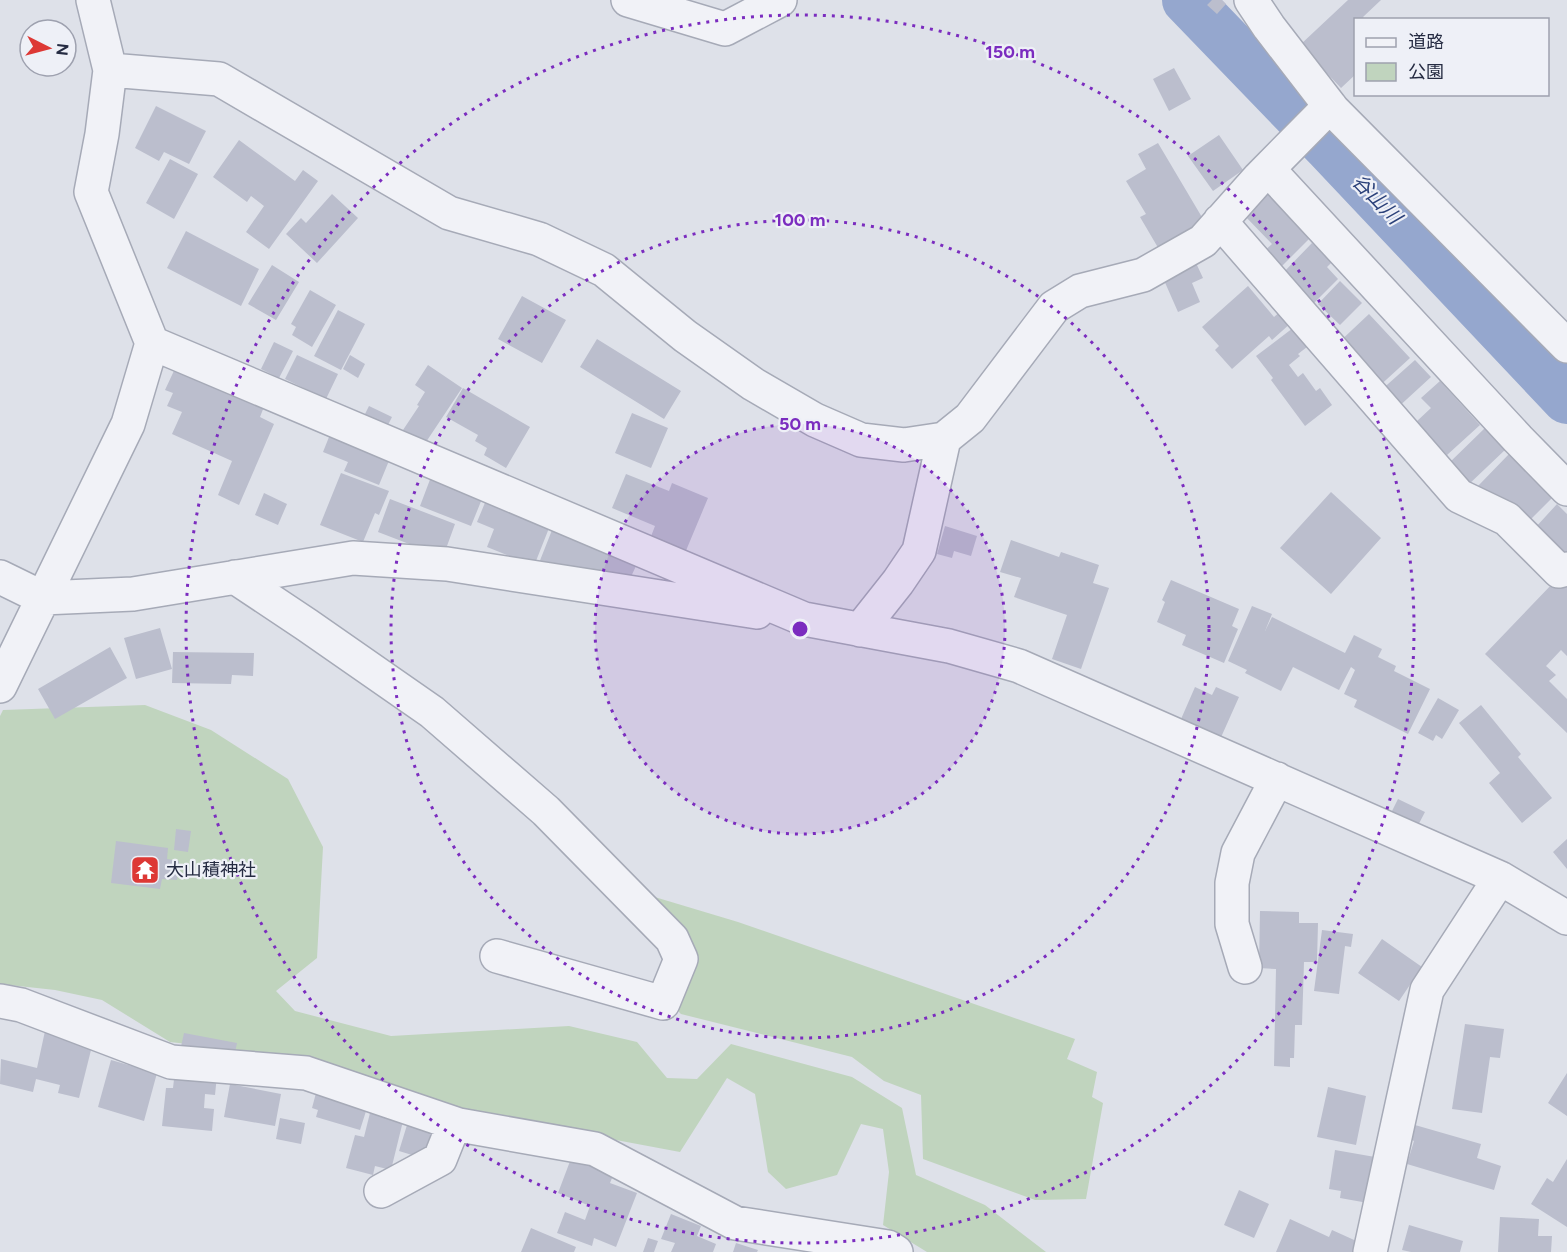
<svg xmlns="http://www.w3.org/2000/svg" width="1567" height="1252" viewBox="0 0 1567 1252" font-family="Figtree,'Noto Sans JP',sans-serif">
  <rect width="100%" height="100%" fill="#dee1e9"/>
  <path fill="#c0d4be" d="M145 705 211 730 288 779 323 847 317 958 276 991 295 1011 391 1036 569 1026 637 1042 667 1078 697 1079 731 1044 852 1077 902 1108 916 1175 985 1205 1046 1252H927L883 1225 889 1172 883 1129 861 1124 837 1175 786 1189 768 1172 755 1094 727 1078 680 1152 600 1137 461 1116 307 1058 170 1042 102 1000 55 990 0 984V716L3 710Z
    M638 892 738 922 1075 1039 1067 1059 1097 1072 1092 1097 1103 1103 1086 1199 1035 1200 923 1159 921 1095 884 1081 852 1057 681 1014 672 1005 688 963Z"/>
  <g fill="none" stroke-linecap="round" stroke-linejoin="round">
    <path stroke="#95a7ce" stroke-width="50" d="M1187 0 1329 147 1567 399"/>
  </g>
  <path fill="#bbbecd" d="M1212 0H1222L1226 4 1217 14 1207 5Z
    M1348 0H1381L1363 17 1365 20H1356V74L1341 88 1300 45Z
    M1174 68 1191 99 1169 111 1153 79Z
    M156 106 206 131 189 164 164 152 159 161 135 148Z
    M1219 135 1243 170 1213 191 1188 156Z
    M239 140 295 181 303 170 318 181 269 249 246 232 264 206 251 196 247 202 213 177Z
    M1158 143 1206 224 1160 251 1140 217 1146 214 1126 181 1146 169 1138 154Z
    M170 159 198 174 174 219 146 203Z
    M1267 191 1311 237 1276 272 1260 255 1272 244 1243 214Z
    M332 194 358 218 317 263 286 234 301 218 306 223Z
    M186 231 259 269 241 306 167 268Z
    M1312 243 1332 262 1327 267 1338 279 1311 306 1281 275Z
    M1196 263 1203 278 1192 283 1200 302 1178 312 1163 278Z
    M272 265 299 282 276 320 248 304Z
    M1340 281 1362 303 1340 325 1318 304Z
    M1248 286 1274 317 1282 310 1292 322 1272 340 1269 336 1232 369 1215 350 1219 346 1202 327Z
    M310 290 336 305 312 347 292 335 296 327 291 324Z
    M522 296 566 320 542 363 498 339Z
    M338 310 365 324 341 370 314 356Z
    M1369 314 1410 358 1375 390 1335 346Z
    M1293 328 1307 347 1298 354 1300 356 1289 365 1298 377 1303 373 1316 391 1320 388 1332 405 1305 426 1271 380 1273 378 1256 356Z
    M597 339 681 391 664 419 580 367Z
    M274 342 293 351 279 378 261 369Z
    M297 355 338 374 326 399 285 379Z
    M350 355 365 364 358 378 343 369Z
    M179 360 267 399 260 417 274 424 239 505 218 495 232 461 172 434 182 412 167 406 173 393 165 390Z
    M1415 360 1431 377 1395 410 1379 392Z
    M428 365 462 388 424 445 401 433 419 406 417 405 425 392 415 385Z
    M1440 381 1480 425 1447 455 1416 422 1431 408 1421 398Z
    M463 388 530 427 506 468 484 455 487 448 475 441 478 435 446 417Z
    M369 406 392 417 384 433 361 422Z
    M632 413 668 428 651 468 615 453Z
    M333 427 393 451 379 485 344 471 348 462 323 452Z
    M1486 427 1506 449 1467 486 1447 465Z
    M1510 453 1553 497 1529 521 1509 500 1501 509 1478 486Z
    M434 469 486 489 471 526 420 506Z
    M341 473 389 491 379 515 375 513 363 542 320 525Z
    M626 474 669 491 672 483 708 498 685 553 650 539 655 526 612 508Z
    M1331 492 1381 538 1331 594 1280 548Z
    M264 493 287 504 278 525 255 515Z
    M489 493 553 518 534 566 487 547 494 529 477 522Z
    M390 499 455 524 443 557 378 532Z
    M1557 504 1567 514V559L1535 528Z
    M556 520 613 556 636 566 629 581 606 571 581 579 539 563Z
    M945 526 977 536 971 556 954 551 952 558 937 554Z
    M1011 540 1059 557 1061 552 1099 565 1093 583 1109 588 1081 669 1052 659 1067 615 1014 597 1021 578 1000 572Z
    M1567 579V656L1561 650 1546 666 1556 675 1549 681 1567 699V733L1485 654 1554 582Z
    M1171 580 1239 609 1232 626 1238 629 1224 663 1182 645 1186 635 1157 622 1165 602 1162 600Z
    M1252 606 1272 614 1265 631 1272 617 1345 653 1354 635 1382 649 1378 657 1396 666 1394 671 1430 689 1408 734 1354 707 1357 700 1344 694 1355 670 1351 667 1339 690 1293 667 1281 691 1245 673 1247 670 1228 661Z
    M160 628 172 669 136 679 124 638Z
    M110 647 127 678 55 719 38 689Z
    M173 652 254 653 253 676 232 675 231 684 172 683Z
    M1195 687 1212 695 1216 687 1239 697 1218 744 1178 726Z
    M1438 698 1459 710 1442 739 1436 735 1433 741 1418 733Z
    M1481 705 1521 754 1518 757 1552 798 1522 823 1489 783 1500 773 1459 723Z
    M1398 799 1425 812 1414 833 1388 819Z
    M176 829 191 831 188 852 174 850Z
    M1567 839V869L1553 852Z
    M116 841 168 848 167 859 179 861 177 880 162 879 160 889 111 883Z
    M1260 911 1299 912V923H1318L1317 962H1304L1302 1025H1295L1294 1058H1290V1067L1274 1066 1276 969 1259 968Z
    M1322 930 1353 934 1351 947 1345 946 1339 994 1314 991Z
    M1382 939 1422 967 1399 1001 1358 973Z
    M1465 1024 1504 1029 1500 1058 1490 1057 1482 1113 1452 1109Z
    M45 1031 93 1042 79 1098 58 1093 60 1085 36 1079 33 1092 0 1084 1 1059 37 1068Z
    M184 1033 237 1043 233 1062 180 1051Z
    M111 1060 157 1073 144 1121 98 1107Z
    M175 1071 217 1075 215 1095 205 1094 204 1108 214 1109 212 1131 162 1126 166 1088H173Z
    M1567 1073V1116L1548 1103Z
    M230 1084 281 1094 275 1126 224 1117Z
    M1328 1087 1366 1096 1356 1145 1317 1137Z
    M316 1093 367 1108 360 1130 316 1117 318 1110 312 1108Z
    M370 1113 403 1121 391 1170 375 1166 373 1175 346 1168 355 1135 364 1137Z
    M280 1118 305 1123 301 1144 276 1139Z
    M407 1125 433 1132 425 1159 399 1151Z
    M1415 1125 1481 1144 1477 1158 1501 1166 1494 1190 1407 1164 1414 1141 1410 1139Z
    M1335 1150 1375 1157 1368 1203 1340 1198 1341 1191 1329 1189Z
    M572 1156 614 1173 610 1183 637 1193 616 1247 594 1238 592 1246 557 1233 565 1212 585 1220 590 1206 558 1193Z
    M1567 1159V1227L1531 1204 1547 1178 1553 1182Z
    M1239 1190 1269 1204 1254 1238 1224 1225Z
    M671 1214 701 1226 697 1236 716 1244 713 1252H671L675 1243 661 1239Z
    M1500 1217 1539 1219 1538 1236H1552L1551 1252H1498Z
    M1290 1219 1329 1237 1332 1230 1363 1244 1359 1252H1276Z
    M1409 1225 1463 1241 1460 1252H1411L1402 1250Z
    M531 1228 576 1247 574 1252H521Z
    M648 1238 658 1241 654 1252H643Z
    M736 1243 758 1250 757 1252H733Z"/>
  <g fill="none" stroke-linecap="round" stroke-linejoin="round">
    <g stroke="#a6aab7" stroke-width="36">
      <path id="minor" d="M628 0 725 29 780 0
        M1251 0 1269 27 1333 110 1567 346
        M110 70 219 79 449 213 539 239 604 270 685 336 753 384 815 420 861 440 904 445 944 439
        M1268 169 1518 439 1567 489
        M1220 221 1459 496 1507 519 1559 571 1567 569
        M152 343 804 619 949 646 1019 666 1500 878 1567 918
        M0 577 43 598 133 594 353 558 447 564 757 612
        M235 577 307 625 432 712 546 811 672 939 681 959 663 1003 497 956
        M860 630 898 582 919 551 944 439 970 418 1054 307 1080 291 1143 275 1203 241 1259 178 1330 106
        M0 686 128 424 152 343 91 192 102 134 110 70 93 0
        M1245 967 1232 924V883L1238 853 1277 779
        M0 1001 21 1005 171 1062 306 1073 459 1125 595 1149 735 1223 888 1247 896 1252
        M381 1191 440 1159 454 1124
        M1370 1252 1427 990 1500 878"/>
    </g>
    <use href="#minor" stroke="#f1f2f7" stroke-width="33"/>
  </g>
  <circle cx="800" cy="629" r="205" fill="#7b2cbf" fill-opacity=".12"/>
  <g fill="none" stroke="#7b2cbf" stroke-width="3" stroke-dasharray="3 6">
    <circle cx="800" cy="629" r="205"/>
    <circle cx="800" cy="629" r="409"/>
    <circle cx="800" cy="629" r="614"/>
  </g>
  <defs>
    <g id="temple-square" transform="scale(1.5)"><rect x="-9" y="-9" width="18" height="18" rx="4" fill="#dd3835" stroke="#eef0f7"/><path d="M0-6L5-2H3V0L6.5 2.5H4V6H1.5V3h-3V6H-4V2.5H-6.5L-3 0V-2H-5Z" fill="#fff"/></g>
  </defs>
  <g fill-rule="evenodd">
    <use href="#temple-square" x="145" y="870"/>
  </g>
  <g text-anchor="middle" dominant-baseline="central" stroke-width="4.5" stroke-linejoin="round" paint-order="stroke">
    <g font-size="18" fill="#252b42" stroke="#eef0f7" text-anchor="start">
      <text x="166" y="870">大山積神社</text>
    </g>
    <g font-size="20" font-style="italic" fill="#2b417a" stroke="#eef0f7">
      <text transform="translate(1377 199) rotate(46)">谷山川</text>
    </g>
  </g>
  <circle cx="800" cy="629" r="9" fill="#7b2cbf" stroke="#eef0f7" stroke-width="3"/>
  <g font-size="18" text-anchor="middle" font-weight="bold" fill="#7b2cbf" stroke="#eef0f7" stroke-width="4.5" stroke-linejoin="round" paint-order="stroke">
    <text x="1010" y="58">150 m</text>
    <text x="800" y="226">100 m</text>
    <text x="800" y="430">50 m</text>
  </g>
  <rect x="1354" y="18" width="195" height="78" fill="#eef0f7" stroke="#9ea1af" stroke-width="1.5"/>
  <rect x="1366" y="38" width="30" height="9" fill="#f1f2f7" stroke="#9ea1af" stroke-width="1.5"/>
  <text x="1408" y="48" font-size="18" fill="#252b42">道路</text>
  <rect x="1366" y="63" width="30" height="18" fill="#c0d4be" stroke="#9ea1af" stroke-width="1.5"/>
  <text x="1408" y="78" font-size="18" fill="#252b42">公園</text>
  <g transform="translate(48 48) rotate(96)"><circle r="28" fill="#eef0f7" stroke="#9ea1af" stroke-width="1.5"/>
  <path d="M0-4.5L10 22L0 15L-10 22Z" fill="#dd3835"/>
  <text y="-9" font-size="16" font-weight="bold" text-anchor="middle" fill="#252b42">N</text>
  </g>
</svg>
